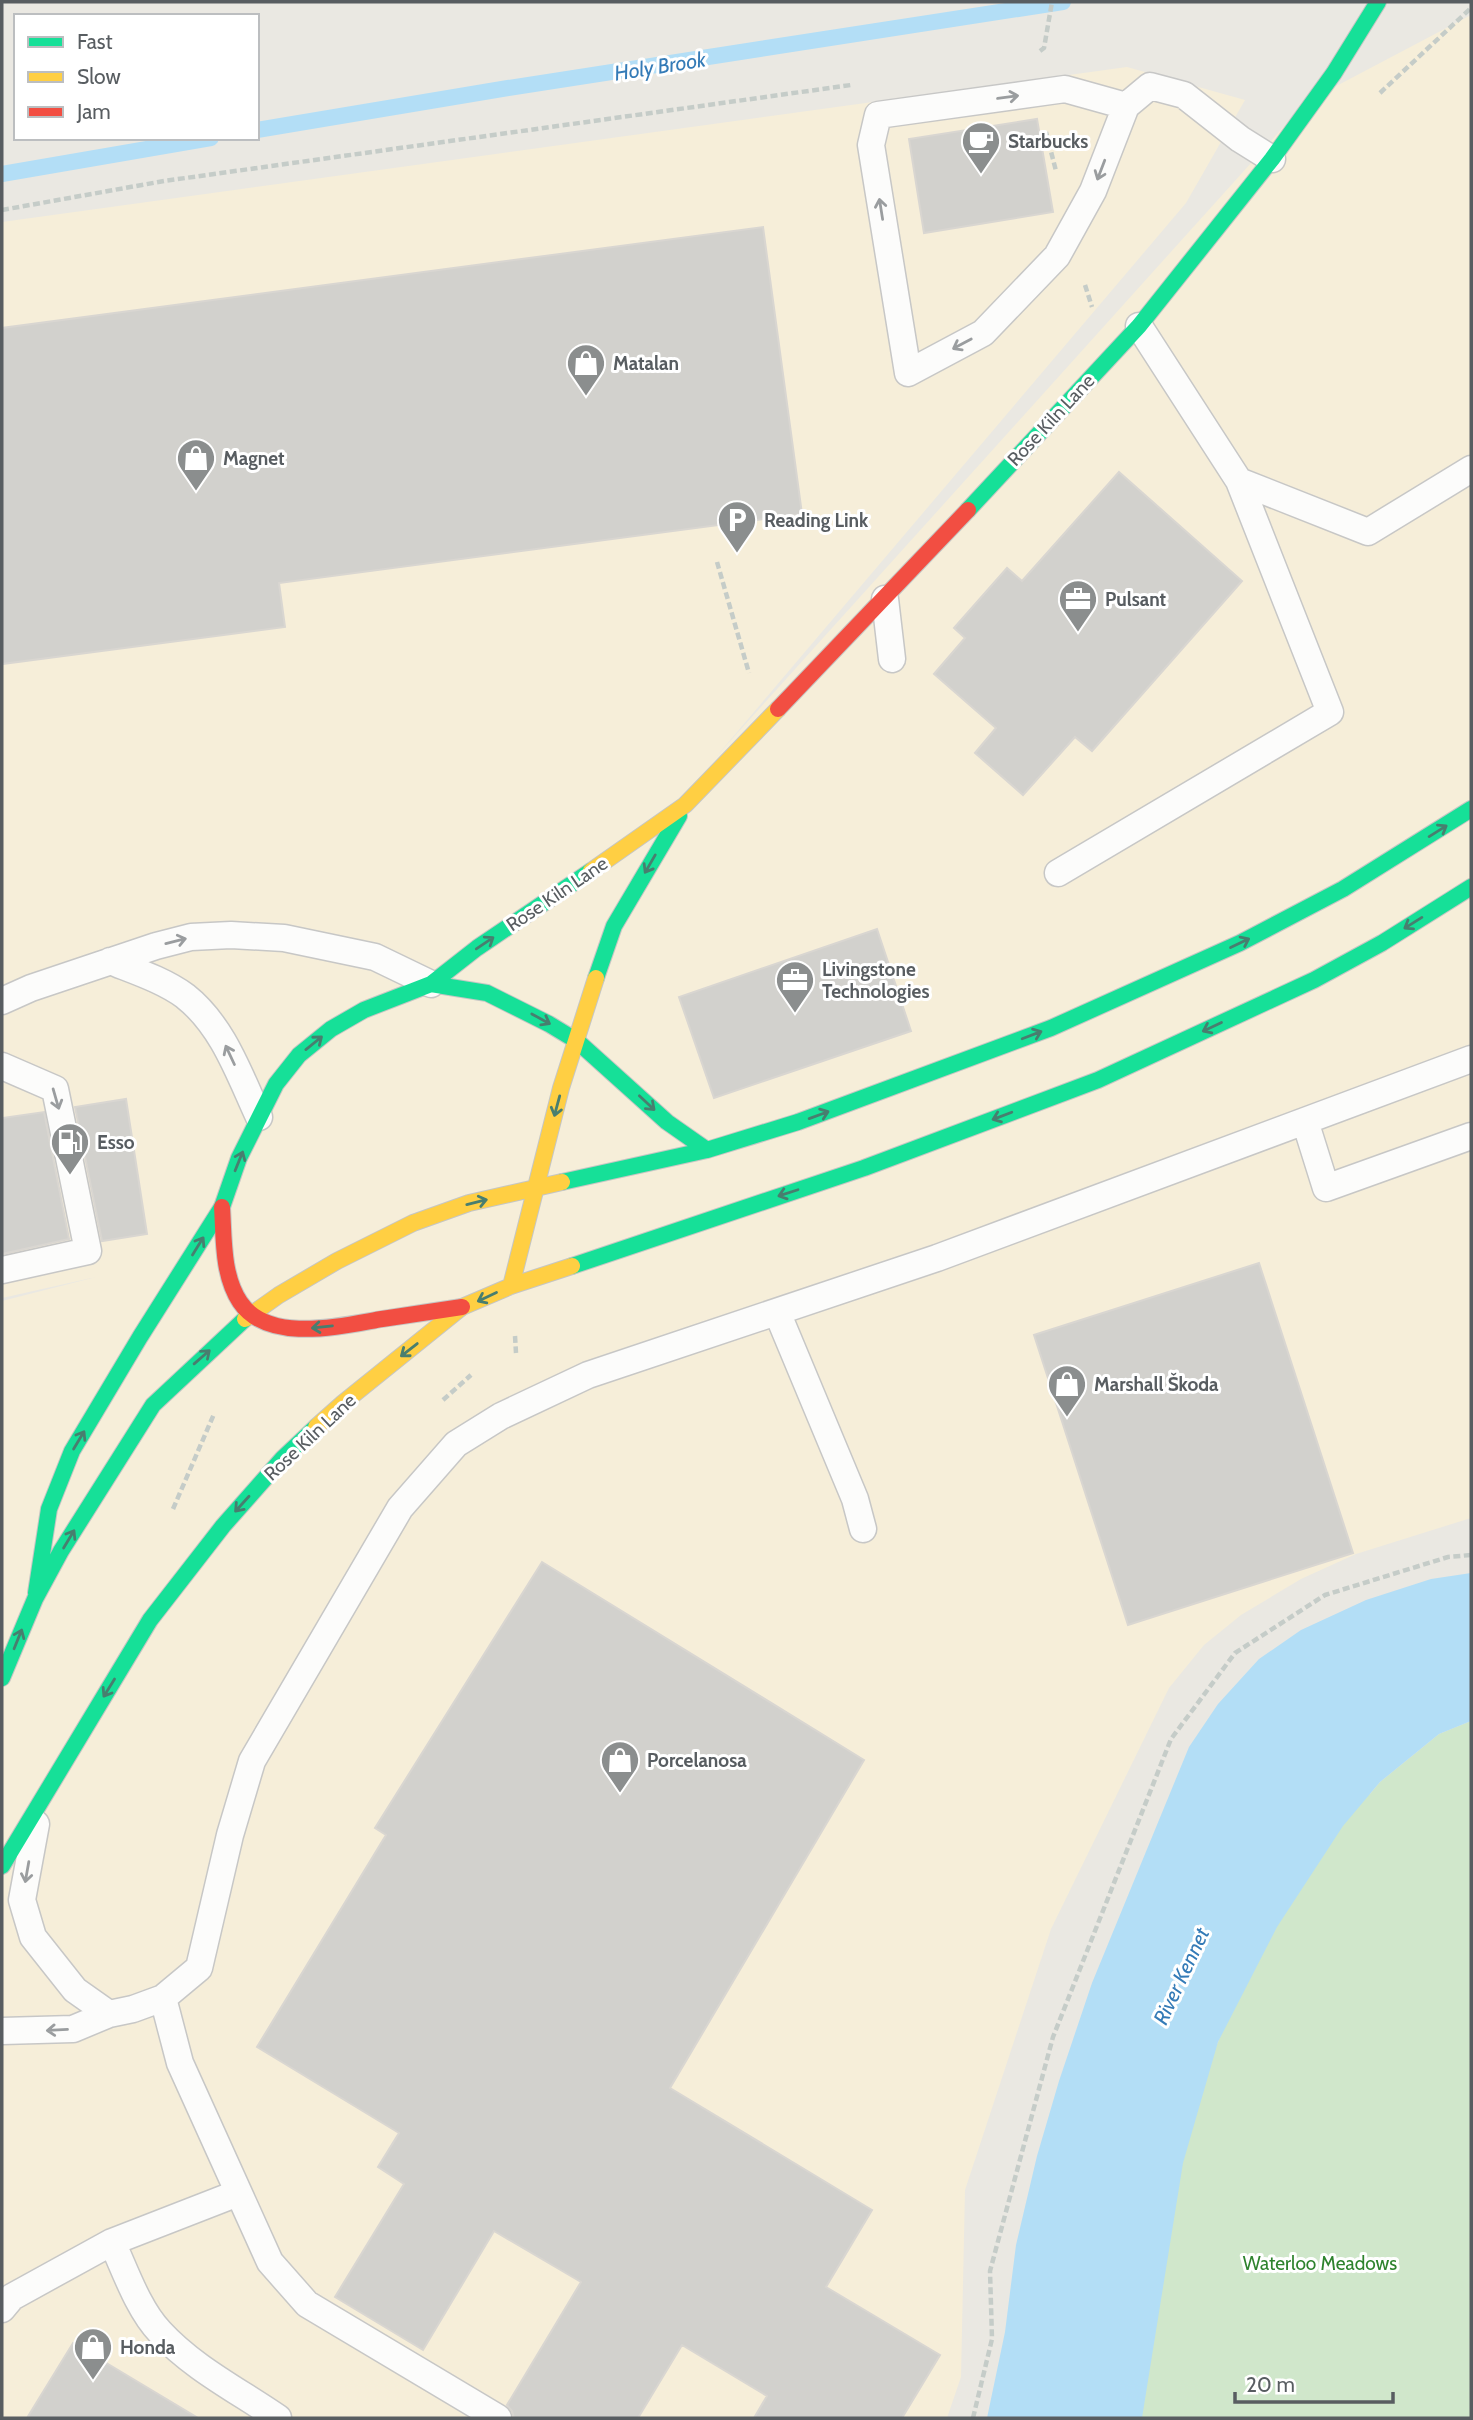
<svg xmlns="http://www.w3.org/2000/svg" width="1473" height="2420" viewBox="0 0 1473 2420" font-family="Cabin,sans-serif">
  <rect width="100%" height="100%" fill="#eae8e2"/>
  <path fill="#f6eed9" d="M1471 15V1518L1356 1554 1301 1579 1241 1615 1204 1645 1169 1688 1051 1929 965 2190 961 2377 947 2418H2V1301L96 1277 2 1298V222L1127 67 1245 100 1186 203 715 758 1306 102Z"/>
  <path fill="#d0e7cb" d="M1471 1721V2418H1129L1171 2154 1255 1954 1361 1780 1370 1794 1380 1782 1439 1734Z"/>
  <path fill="#b3def6" d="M1471 1573V1721L1439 1734 1380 1782 1343 1826 1277 1927 1218 2042 1183 2163 1142 2418H987L1005 2332 1016 2245 1037 2156 1059 2081 1092 1983 1189 1747 1218 1704 1259 1659 1301 1630 1366 1600 1431 1579Z"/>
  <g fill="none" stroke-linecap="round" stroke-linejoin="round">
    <path stroke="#b3def6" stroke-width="16" d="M257 130 508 88 1063 2
      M2 174 211 138"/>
  </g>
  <path fill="#d2d1cd" stroke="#d9d6d1" stroke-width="2" d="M1037 119 1053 212 924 233 909 139Z
    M763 227 802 514 279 583 285 627 2 664V328Z
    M1119 472 1242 581 1092 751 1075 737 1023 795 975 753 996 728 934 674 965 638 954 628 1007 568 1022 581Z
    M877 929 911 1031 714 1098 679 997Z
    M126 1099 147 1234 102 1241 75 1107Z
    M44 1112 69 1239 2 1254V1118Z
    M1259 1263 1353 1553 1128 1625 1034 1335Z
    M542 1562 864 1760 670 2088 872 2210 826 2287 940 2355 902 2418H754L767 2396 682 2345 638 2418H514L512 2411 507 2405 581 2282 494 2231 423 2350 335 2297 404 2184 378 2167 399 2133 257 2047 386 1835 375 1828Z
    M73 2343 198 2418H27Z"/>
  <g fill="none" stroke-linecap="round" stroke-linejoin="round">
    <g stroke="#c7c7c6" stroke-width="29">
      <path id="lane" d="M1126 106 1065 89 878 115 871 145 908 373 983 333 1057 256 1093 191 1126 106 1150 86 1184 95 1240 139 1272 159
        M1139 326 1239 481 1368 532 1471 469
        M885 599 892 659
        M1058 873 1330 712 1239 481
        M110 961C135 971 163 980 185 996 223 1026 239 1074 259 1117
        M2 1001 31 988 156 946 191 937 231 935 284 938 375 957 431 984
        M2 1066 55 1089 88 1251 2 1270
        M1305 1121 1326 1188 1471 1136
        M777 1312 855 1499 863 1529
        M36 1824 22 1900 33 1937 75 1990 109 2014
        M163 1998 180 2063 270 2262 307 2304 498 2418
        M2 2031 73 2029 109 2014 133 2009 163 1998 199 1968 230 1835 252 1761 400 1508 456 1444 501 1416 588 1375 937 1258 1471 1059
        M112 2242C125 2270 138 2309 160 2332 193 2368 239 2391 278 2418
        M2 2309 12 2297 112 2242 238 2193"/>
    </g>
    <g stroke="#c5c6c4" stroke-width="18">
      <path id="fast" d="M968 510 1139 326 1272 159 1334 73 1378 2
        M596 978 614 926 679 816
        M431 984 487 993 549 1024 577 1041 667 1122 707 1150
        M562 1182 707 1150 798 1122 1051 1028 1240 943 1343 889 1471 809
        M572 1266 864 1168 1098 1080 1314 980 1382 943 1471 887
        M36 1593 49 1509 72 1451 140 1337 222 1207 239 1158 276 1084 299 1055 331 1029 364 1010 431 984 477 948 591 871
        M2 1678 35 1599 61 1551 153 1405 245 1319
        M2 1866 150 1620 223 1526 283 1458 316 1427"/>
    </g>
    <g stroke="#c5c6c4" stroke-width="18">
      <path id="slow" d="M591 871 685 805 778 709
        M511 1286 561 1088 596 978
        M245 1319 279 1295 337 1261 413 1223 469 1203 562 1182
        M316 1427 343 1403 462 1307 511 1286 572 1266"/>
    </g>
    <g stroke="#c5c6c4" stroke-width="18">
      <path id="jam" d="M778 709 968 510
        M222 1207C224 1237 222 1275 240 1302 268 1344 341 1326 382 1319 409 1315 435 1311 462 1307"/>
    </g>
    <path stroke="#c5ccc8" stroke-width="4.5" stroke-dasharray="7 3.5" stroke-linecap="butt" d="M1040 51 1044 48 1052 2
      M1380 93 1471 8
      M1046 132 1056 171
      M2 210 164 181 851 85
      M1085 285 1092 307
      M717 562 749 673
      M515 1336 516 1353
      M443 1400 471 1375
      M173 1509 214 1414
      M973 2418 992 2339 990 2271 1053 2037 1171 1739 1235 1653 1325 1595 1448 1557 1471 1555"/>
    <use href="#lane" stroke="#fcfcfb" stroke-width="26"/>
    <use href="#fast" stroke="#16e098" stroke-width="16"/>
    <use href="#slow" stroke="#ffcf43" stroke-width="16"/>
    <use href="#jam" stroke="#f24e42" stroke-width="16"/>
  </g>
  <defs><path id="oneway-shaft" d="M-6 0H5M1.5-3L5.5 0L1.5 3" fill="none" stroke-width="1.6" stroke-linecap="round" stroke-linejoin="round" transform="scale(1.75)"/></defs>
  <g stroke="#9a9d9f">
    <use href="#oneway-shaft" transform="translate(1008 97) rotate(-8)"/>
    <use href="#oneway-shaft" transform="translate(1101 170) rotate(111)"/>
    <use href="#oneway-shaft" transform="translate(881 209) rotate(-99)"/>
    <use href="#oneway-shaft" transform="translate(962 344) rotate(152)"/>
    <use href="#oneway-shaft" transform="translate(176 941) rotate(-14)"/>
    <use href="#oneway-shaft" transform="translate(230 1055) rotate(-115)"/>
    <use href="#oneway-shaft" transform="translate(56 1099) rotate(74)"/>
    <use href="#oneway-shaft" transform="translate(27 1872) rotate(100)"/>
    <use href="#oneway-shaft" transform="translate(57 2030) rotate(177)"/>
  </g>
  <g stroke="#487e6f">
    <use href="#oneway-shaft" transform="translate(1438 831) rotate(-32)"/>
    <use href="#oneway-shaft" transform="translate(650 864) rotate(120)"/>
    <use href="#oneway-shaft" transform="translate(1413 923) rotate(148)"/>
    <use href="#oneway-shaft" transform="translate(485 943) rotate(-34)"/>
    <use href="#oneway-shaft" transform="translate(1240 943) rotate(-26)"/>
    <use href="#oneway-shaft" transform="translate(541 1019) rotate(29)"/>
    <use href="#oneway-shaft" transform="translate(1212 1027) rotate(155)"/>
    <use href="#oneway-shaft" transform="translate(1032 1035) rotate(-21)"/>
    <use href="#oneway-shaft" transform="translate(314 1043) rotate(-39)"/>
    <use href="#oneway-shaft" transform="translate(647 1103) rotate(43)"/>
    <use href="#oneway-shaft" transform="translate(557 1106) rotate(105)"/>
    <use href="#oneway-shaft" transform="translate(819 1115) rotate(-20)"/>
    <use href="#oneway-shaft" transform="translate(1002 1116) rotate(159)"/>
    <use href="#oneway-shaft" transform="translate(239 1161) rotate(-68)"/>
    <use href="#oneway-shaft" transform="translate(788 1193) rotate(162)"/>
    <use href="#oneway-shaft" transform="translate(477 1202) rotate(-14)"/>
    <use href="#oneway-shaft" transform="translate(198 1246) rotate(-58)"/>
    <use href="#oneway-shaft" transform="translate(487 1297) rotate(155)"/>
    <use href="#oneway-shaft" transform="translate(322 1327) rotate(174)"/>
    <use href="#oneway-shaft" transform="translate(409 1350) rotate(142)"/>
    <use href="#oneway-shaft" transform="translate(202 1357) rotate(-41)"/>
    <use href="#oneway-shaft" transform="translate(79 1440) rotate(-59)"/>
    <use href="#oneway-shaft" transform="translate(242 1504) rotate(132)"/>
    <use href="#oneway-shaft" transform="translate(69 1539) rotate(-59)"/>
    <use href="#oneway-shaft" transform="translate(18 1639) rotate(-68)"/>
    <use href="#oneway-shaft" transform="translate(109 1688) rotate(122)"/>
  </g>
  <defs>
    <g id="cafe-pin" transform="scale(2.0125)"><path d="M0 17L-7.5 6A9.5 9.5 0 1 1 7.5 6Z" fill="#8b8e8e" stroke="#fff"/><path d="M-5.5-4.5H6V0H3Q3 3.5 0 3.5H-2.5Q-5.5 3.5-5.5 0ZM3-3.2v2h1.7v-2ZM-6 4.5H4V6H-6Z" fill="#fff"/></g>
    <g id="shop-pin" transform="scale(2.0125)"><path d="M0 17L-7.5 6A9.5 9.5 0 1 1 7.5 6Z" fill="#8b8e8e" stroke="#fff"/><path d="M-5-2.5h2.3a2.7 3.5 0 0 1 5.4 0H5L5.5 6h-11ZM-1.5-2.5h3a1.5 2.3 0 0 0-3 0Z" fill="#fff"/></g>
    <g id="parking-pin" transform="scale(2.0125)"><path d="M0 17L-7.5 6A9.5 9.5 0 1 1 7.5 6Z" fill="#8b8e8e" stroke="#fff"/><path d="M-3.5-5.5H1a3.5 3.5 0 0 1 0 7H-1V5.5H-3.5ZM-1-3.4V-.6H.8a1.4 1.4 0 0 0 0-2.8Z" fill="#fff"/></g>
    <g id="office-pin" transform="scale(2.0125)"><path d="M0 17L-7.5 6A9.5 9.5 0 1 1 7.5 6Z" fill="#8b8e8e" stroke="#fff"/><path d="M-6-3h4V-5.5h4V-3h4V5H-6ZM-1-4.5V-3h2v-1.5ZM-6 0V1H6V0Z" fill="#fff"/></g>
    <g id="fuel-pin" transform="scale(2.0125)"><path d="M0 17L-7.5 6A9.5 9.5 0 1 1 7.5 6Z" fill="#8b8e8e" stroke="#fff"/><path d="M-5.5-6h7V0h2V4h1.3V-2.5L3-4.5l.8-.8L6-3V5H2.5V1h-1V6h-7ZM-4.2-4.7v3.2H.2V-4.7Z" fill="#fff"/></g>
  </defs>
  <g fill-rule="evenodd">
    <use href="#cafe-pin" x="981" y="141"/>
    <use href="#shop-pin" x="586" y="363"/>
    <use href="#shop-pin" x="196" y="458"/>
    <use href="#parking-pin" x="737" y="520"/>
    <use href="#office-pin" x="1078" y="599"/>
    <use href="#office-pin" x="795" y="980"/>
    <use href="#fuel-pin" x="70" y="1142"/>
    <use href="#shop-pin" x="1067" y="1384"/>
    <use href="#shop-pin" x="620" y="1760"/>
    <use href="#shop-pin" x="93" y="2347"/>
  </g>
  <g text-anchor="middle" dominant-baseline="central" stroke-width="6" stroke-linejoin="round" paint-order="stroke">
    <g font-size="19" font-weight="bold" fill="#585d61" stroke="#fff" text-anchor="start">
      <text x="1008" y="141">Starbucks</text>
      <text x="613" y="363">Matalan</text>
      <text x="223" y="458">Magnet</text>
      <text x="764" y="520">Reading Link</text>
      <text x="1105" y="599">Pulsant</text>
      <text x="822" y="969">Livingstone<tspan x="822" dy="22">Technologies</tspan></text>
      <text x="97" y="1142">Esso</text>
      <text x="1094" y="1384">Marshall Škoda</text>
      <text x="647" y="1760">Porcelanosa</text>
      <text x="120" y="2347">Honda</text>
    </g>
    <g font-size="19" fill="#585d61" stroke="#fff">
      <text transform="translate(1051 420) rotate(-47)">Rose Kiln Lane</text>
      <text transform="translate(557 894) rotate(-34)">Rose Kiln Lane</text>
      <text transform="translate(310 1437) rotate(-43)">Rose Kiln Lane</text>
    </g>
    <g font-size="19" fill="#2e832e" stroke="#fff">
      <text x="1320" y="2263">Waterloo Meadows</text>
    </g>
    <g font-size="21" font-style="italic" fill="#347bb7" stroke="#fff">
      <text transform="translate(660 66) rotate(-9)">Holy Brook</text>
      <text transform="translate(1181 1976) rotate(-65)">River Kennet</text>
    </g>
  </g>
  <rect width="1473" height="2420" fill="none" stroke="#585d61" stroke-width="7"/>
  <rect x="14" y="14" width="245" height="126" fill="#ffffff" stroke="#bcbec0" stroke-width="2"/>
  <rect x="28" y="37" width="35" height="10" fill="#16e098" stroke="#bcbec0" stroke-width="2"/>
  <text x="77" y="49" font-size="21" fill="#585d61">Fast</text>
  <rect x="28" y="72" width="35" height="10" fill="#ffcf43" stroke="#bcbec0" stroke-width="2"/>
  <text x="77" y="84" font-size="21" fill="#585d61">Slow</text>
  <rect x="28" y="107" width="35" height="10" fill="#f24e42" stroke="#bcbec0" stroke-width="2"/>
  <text x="77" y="119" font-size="21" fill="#585d61">Jam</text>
  <path d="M1235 2392v10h158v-10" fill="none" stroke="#585d61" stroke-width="3.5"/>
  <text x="1246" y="2392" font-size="21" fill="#585d61" stroke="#ffffff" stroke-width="5" paint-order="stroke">20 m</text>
</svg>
